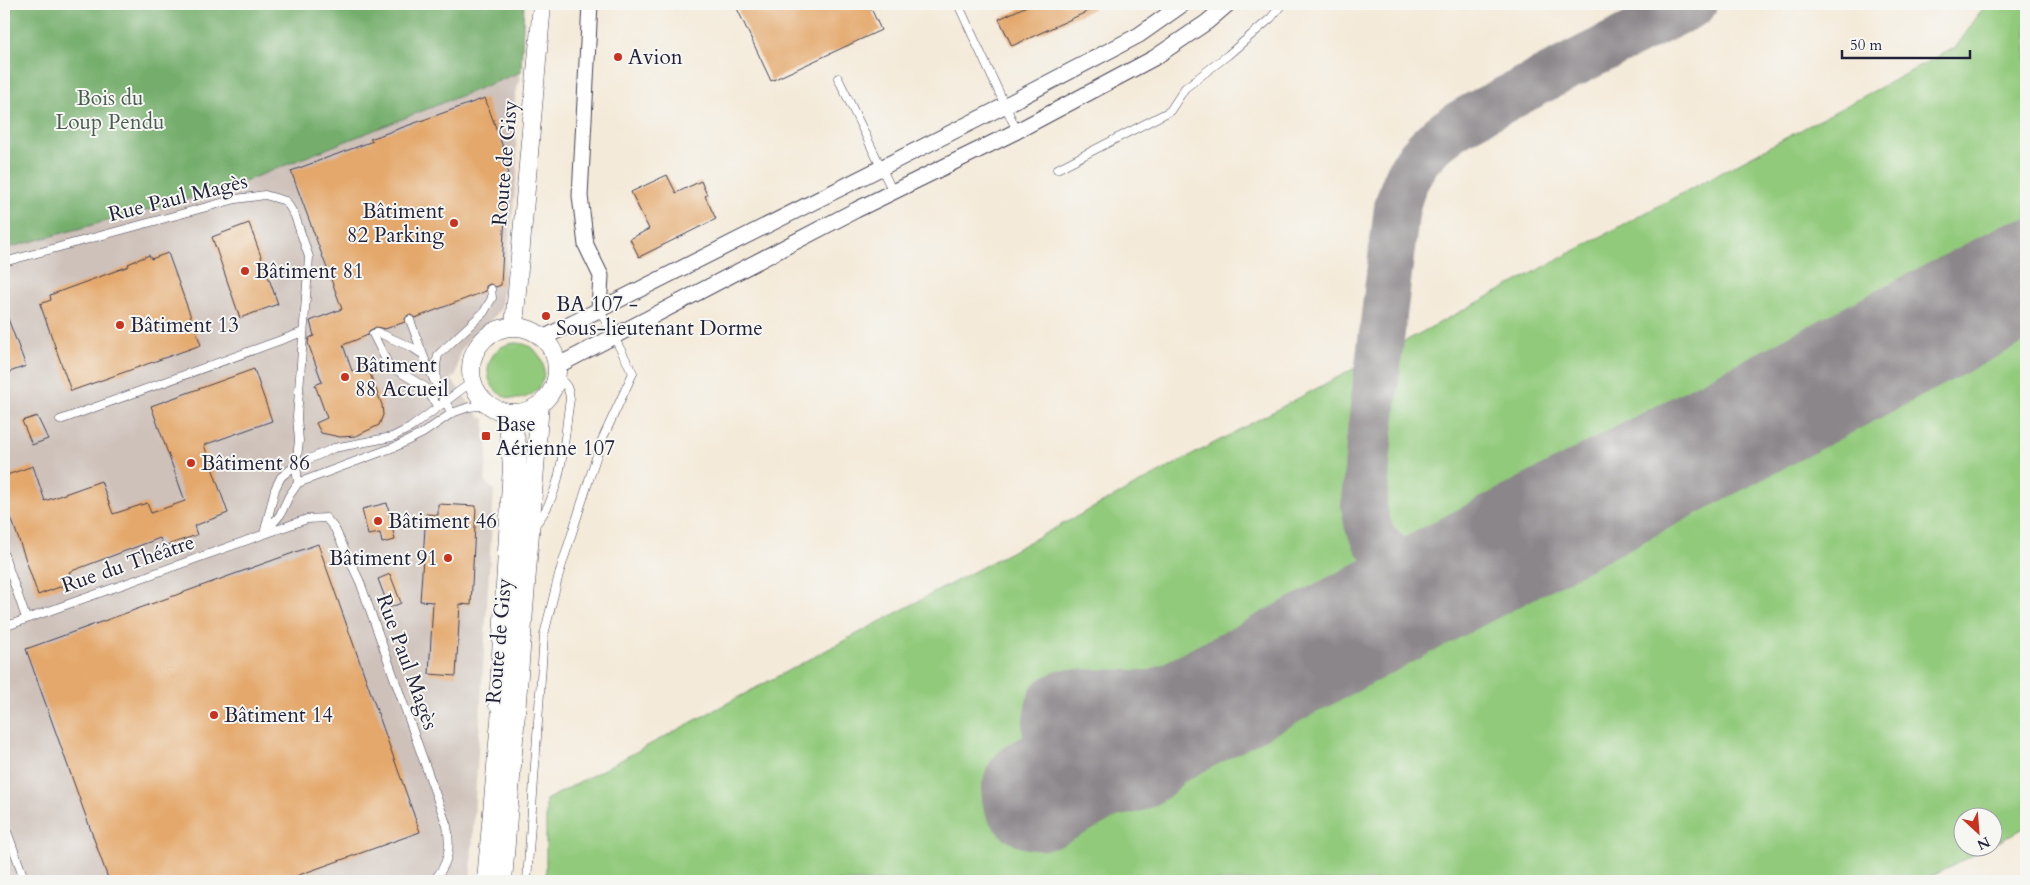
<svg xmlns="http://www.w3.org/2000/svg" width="2030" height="885" viewBox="0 0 2030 885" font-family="Cardo,serif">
  <rect width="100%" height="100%" fill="#f6f6f2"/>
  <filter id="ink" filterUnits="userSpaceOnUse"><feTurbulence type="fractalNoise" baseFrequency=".02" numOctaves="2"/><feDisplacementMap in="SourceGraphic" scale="10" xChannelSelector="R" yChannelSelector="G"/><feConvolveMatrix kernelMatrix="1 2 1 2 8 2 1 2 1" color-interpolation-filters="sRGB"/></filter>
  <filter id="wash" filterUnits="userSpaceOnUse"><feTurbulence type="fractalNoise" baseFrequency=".0096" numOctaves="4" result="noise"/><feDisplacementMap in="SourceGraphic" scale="20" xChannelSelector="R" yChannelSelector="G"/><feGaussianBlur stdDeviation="1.12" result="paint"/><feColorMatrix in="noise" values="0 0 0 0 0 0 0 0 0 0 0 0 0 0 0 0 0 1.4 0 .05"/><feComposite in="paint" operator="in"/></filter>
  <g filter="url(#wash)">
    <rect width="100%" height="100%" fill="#f4ead9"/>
    <path fill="#cec1ba" d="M521 72 515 98 517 174 501 308 496 315 469 339 460 352 456 375 451 379 480 417 485 419 484 439 488 440 485 482 494 490 470 881H4V249L225 189Z"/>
    <path fill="#92ca7c" stroke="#5a765c" d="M1986 4H2026V827L1993 845 1992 818H1962V848H1987L1923 881H546V800L1956 47Z
      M488 371a28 28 0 1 1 56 0a28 28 0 1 1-56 0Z"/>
    <path fill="#75ae6c" stroke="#4c6854" d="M4 4H524L521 72 225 189 4 249Z"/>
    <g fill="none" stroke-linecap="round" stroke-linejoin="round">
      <path stroke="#8b868a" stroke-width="46" d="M1488 559 1459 567 1431 570 1412 566 1390 556 1375 540 1367 523 1364 505 1370 432 1397 207C1403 185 1410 167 1426 150 1448 126 1481 112 1510 97 1570 65 1632 35 1694 4
        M1181 718C1179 733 1179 749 1170 762 1146 799 1096 803 1065 773 1057 764 1050 756 1047 744 1044 729 1046 713 1051 699L1065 692 1228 694"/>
      <path stroke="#8b868a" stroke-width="115" d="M1039 793 2026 277"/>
    </g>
    <g id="blocks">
      <path fill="#e4a86c" d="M735 4H869L881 30 771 81Z
        M1031 4H1104L1012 46 999 19Z
        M485 98 508 161 501 285 496 287 490 284 486 286V291L415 318 411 315H408L405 319V322L385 329 376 327 369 331 368 335 343 345 352 371 367 366 382 405 383 415 379 425 356 436 340 437 321 433 316 423 327 418 315 385 322 382 308 343 309 338 314 336 310 321 342 309 291 171 373 141 370 139Z
        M667 175 676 193 701 181 707 195 705 196 716 219 639 257 630 239 649 229 631 192Z
        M249 223 278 304 240 318 212 237Z
        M168 253 201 345 71 391 40 304 51 300 50 295 129 266 128 264 149 255 151 259Z
        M4 311H5L26 366 4 374Z
        M254 369 272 421 204 445 228 513 194 526 197 535 164 546 160 538 69 572 73 582 38 595 4 497V476L33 466 45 501 101 481 113 514 147 503 151 513 185 501 151 406Z
        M37 416 48 439 32 445 22 421Z
        M387 503 395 540 382 543 380 533 368 535 362 509Z
        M438 504 476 506 471 605 460 604 456 676 429 674 433 602 420 601 426 514 438 515Z
        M318 544 420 832 282 881H109L26 649Z
        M390 574 401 603 389 608 378 579Z"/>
    </g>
  </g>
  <g filter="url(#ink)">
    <use href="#blocks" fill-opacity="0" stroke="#424053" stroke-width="1"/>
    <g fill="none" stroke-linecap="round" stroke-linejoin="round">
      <g stroke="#424053" stroke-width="9">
        <path id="service" d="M958 4 1017 131
          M838 78 893 192
          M1057 169 1170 111 1185 88 1228 55 1271 18 1282 4
          M4 262 236 199 265 195 286 201 295 216 309 257 297 417 299 441 296 465 298 483
          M410 320C422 353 433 383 452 413
          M377 332 413 348 422 354
          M373 334 388 364 393 368 425 387 438 407
          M437 389 436 365 438 355 484 312 492 298 491 289
          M60 420 303 332
          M533 527C564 495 563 442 570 399 569 387 565 383 556 375
          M265 533 280 515 289 496 298 483 397 446 423 433 452 413 469 407 490 405
          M264 534 275 489 281 477 296 465 334 448 392 437 410 428 473 381
          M4 555 26 618
          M4 627 307 519 326 518 335 529 360 582 447 826C451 848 449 864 433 881
          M493 706 507 466 502 413
          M4 823 25 881
          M527 881 544 635 559 574 601 442 633 373 599 309"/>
      </g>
      <g stroke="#424053" stroke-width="17">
        <path id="minor" d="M590 4 580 196 586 245 601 276 599 309
          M543 338 1004 106 1139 35 1183 4
          M557 366 856 210 1017 131 1154 58 1207 22 1228 4"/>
      </g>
      <g stroke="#424053" stroke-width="19">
        <path id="tertiary" d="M514 326 542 4
          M471 370a43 43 0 1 1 86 0a43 43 0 1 1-86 0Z
          M486 881 510 606 518 449 510 413
          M503 881 540 404"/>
      </g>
      <use href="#service" stroke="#fff" stroke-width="8"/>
      <use href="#minor" stroke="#fff" stroke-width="15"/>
      <use href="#tertiary" stroke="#fff" stroke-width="18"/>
    </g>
  </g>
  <g fill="#c8321e" stroke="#f6f6f2" stroke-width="2">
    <circle cx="618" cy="57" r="5"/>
    <circle cx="454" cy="223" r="5"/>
    <circle cx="245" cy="271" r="5"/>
    <circle cx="546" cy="316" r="5"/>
    <circle cx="120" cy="325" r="5"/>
    <circle cx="345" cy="377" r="5"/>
    <rect x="481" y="431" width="10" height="10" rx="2.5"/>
    <circle cx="191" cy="463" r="5"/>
    <circle cx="378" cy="521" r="5"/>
    <circle cx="448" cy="558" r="5"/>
    <circle cx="214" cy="715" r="5"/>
  </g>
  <g text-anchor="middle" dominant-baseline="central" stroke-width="4" stroke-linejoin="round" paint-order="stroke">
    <g font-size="21" fill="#22223b" stroke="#f6f6f2" text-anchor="start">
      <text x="628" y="57">Avion</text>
      <text x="444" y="211" text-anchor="end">Bâtiment<tspan x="444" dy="24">82 Parking</tspan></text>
      <text x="255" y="271">Bâtiment 81</text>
      <text x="556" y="304">BA 107 -<tspan x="556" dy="24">Sous-lieutenant Dorme</tspan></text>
      <text x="130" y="325">Bâtiment 13</text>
      <text x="355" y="365">Bâtiment<tspan x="355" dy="24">88 Accueil</tspan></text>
      <text x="496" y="424">Base<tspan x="496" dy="24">Aérienne 107</tspan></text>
      <text x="201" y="463">Bâtiment 86</text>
      <text x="388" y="521">Bâtiment 46</text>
      <text x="438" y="558" text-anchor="end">Bâtiment 91</text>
      <text x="224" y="715">Bâtiment 14</text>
    </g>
    <g font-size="21" fill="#495d52" stroke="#f6f6f2">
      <text x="110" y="98">Bois du<tspan x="110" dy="24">Loup Pendu</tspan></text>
    </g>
    <g font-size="21" fill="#22223b" stroke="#f6f6f2">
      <text transform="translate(505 163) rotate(-85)">Route de Gisy</text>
      <text transform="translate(178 198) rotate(-14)">Rue Paul Magès</text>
      <text transform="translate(128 564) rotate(-19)">Rue du Théâtre</text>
      <text transform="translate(499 641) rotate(-85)">Route de Gisy</text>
      <text transform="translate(407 662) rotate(70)">Rue Paul Magès</text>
    </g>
  </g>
  <rect width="2030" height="885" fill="none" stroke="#f6f6f2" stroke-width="20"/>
  <g transform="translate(1978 832) rotate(154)"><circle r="24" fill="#f6f6f2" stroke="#a1a1a9"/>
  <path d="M0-4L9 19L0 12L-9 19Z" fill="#c8321e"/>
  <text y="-8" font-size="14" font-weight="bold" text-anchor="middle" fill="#22223b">N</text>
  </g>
  <path d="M1842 50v8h128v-8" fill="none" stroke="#22223b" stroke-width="2.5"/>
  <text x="1850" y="50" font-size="15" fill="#22223b" stroke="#f6f6f2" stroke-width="4" paint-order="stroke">50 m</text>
</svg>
